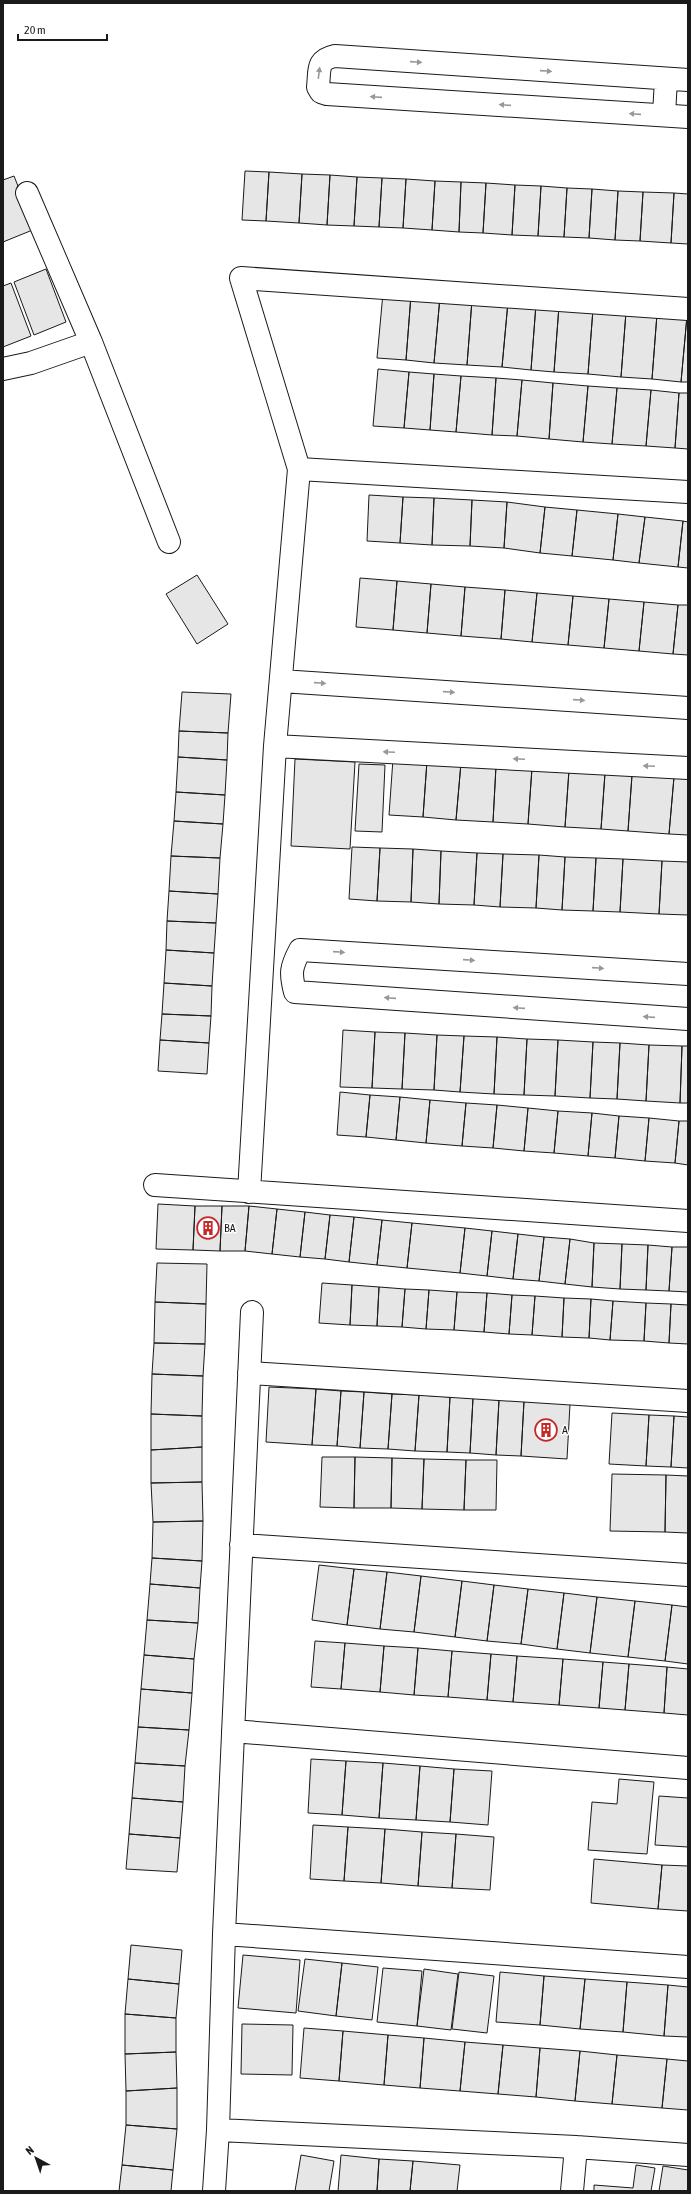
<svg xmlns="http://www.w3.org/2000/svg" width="691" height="2194" viewBox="0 0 691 2194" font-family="'Asap Condensed',sans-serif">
  <rect width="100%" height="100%" fill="#fff"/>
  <path fill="#e6e6e6" stroke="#1a1a1a" d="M245 171 269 172 266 221 242 220Z
    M269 172 302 174 299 223 266 221Z
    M302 174 330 175 327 225 299 223Z
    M330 175 357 177 354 226 327 225Z
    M14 176 35 229 3 242V180Z
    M357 177 382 178 379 227 354 226Z
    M382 178 406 179 403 228 379 227Z
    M406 179 435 181 432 230 403 228Z
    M435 181 461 182 459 232 432 230Z
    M461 182 486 183 483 233 459 232Z
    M486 183 515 185 512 235 483 233Z
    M515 185 541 186 538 236 512 235Z
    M541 186 567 188 564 237 538 236Z
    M567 188 592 189 589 238 564 237Z
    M592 189 618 191 615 240 589 238Z
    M618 191 643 192 640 241 615 240Z
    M643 192 674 193 671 243 640 241Z
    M674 193 688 194V244L671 243Z
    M46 269 66 322 34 335 14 282Z
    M11 283 31 336 3 347V286Z
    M383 293 411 295 406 360 377 358Z
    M411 295 440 297 434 363 406 360Z
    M440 297 472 300 467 365 434 363Z
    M472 300 508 302 502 367 467 365Z
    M508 302 536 304 531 370 502 367Z
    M536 304 559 306 554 372 531 370Z
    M559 306 593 309 588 374 554 372Z
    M593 309 626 312 621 377 588 374Z
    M626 312 657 314 652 379 621 377Z
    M657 314 687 316 681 382 652 379Z
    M687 316H688V382H681Z
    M378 369 409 372 404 428 373 426Z
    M409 372 434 374 430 430 404 428Z
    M434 374 461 376 456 432 430 430Z
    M461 376 496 378 492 435 456 432Z
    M496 378 522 380 517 436 492 435Z
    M522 380 553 383 549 439 517 436Z
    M553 383 588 386 583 442 549 439Z
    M588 386 617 388 612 444 583 442Z
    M617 388 651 390 646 446 612 444Z
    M651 390 679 393 675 448 646 446Z
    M679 393H688V449L675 448Z
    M369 495 403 497 400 543 367 541Z
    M403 497 434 498 432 545 400 543Z
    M434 498 472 500 470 546 432 545Z
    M472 500 507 502 504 548 470 546Z
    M507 502 545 507 540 553 504 548Z
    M545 507 577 510 572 556 540 553Z
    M577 510 618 514 613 560 572 556Z
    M618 514 645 517 639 563 613 560Z
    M645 517 683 521 678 567 639 563Z
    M683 521 688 522V568L678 567Z
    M197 575 228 624 197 644 166 594Z
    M360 578 397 581 393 630 356 627Z
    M397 581 431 584 427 633 393 630Z
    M431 584 465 587 461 636 427 633Z
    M465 587 505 590 501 639 461 636Z
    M505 590 537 593 532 642 501 639Z
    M537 593 573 596 568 645 532 642Z
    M573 596 609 599 604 648 568 645Z
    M609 599 644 602 639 651 604 648Z
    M644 602 678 605 673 654 639 651Z
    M678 605H688V655L673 654Z
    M182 692 231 694 228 733 179 731Z
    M179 731 228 733 227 760 178 757Z
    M178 757 227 760 225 795 176 792Z
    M295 759 355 762 350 849 291 846Z
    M393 759 427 761 423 817 389 815Z
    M427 761 461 763 456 820 423 817Z
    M461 763 496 766 493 822 456 820Z
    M359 764 385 765 382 832 355 831Z
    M496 766 532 768 528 824 493 822Z
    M532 768 569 770 565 827 528 824Z
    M569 770 605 773 601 829 565 827Z
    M605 773 632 775 628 831 601 829Z
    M632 775 674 777 669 834 628 831Z
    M674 777 688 778V835L669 834Z
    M176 792 225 795 223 824 174 821Z
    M174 821 223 824 220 858 171 856Z
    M352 847 380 848 377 901 349 899Z
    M380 848 413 849 411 902 377 901Z
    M413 849 441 851 439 904 411 902Z
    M441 851 477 853 474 905 439 904Z
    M477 853 503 854 500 907 474 905Z
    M503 854 539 855 536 908 500 907Z
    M539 855 565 857 562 910 536 908Z
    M171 856 220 858 218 894 169 891Z
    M565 857 596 858 593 911 562 910Z
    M596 858 623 859 620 912 593 911Z
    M623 859 662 861 659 914 620 912Z
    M662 861 688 862V915L659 914Z
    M169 891 218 894 216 923 167 921Z
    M167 921 216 923 214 953 166 950Z
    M166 950 214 953 212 986 164 983Z
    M164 983 212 986 211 1016 162 1014Z
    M162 1014 211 1016 209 1043 160 1040Z
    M343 1030 375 1032 372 1088 340 1087Z
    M375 1032 405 1033 402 1089 372 1088Z
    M405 1033 437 1035 434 1090 402 1089Z
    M437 1035 464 1036 460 1092 434 1090Z
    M464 1036 497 1037 494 1094 460 1092Z
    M497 1037 527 1039 524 1095 494 1094Z
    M527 1039 558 1040 555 1096 524 1095Z
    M160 1040 209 1043 207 1074 158 1071Z
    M558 1040 593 1042 590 1098 555 1096Z
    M593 1042 620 1043 617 1099 590 1098Z
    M620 1043 649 1045 646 1101 617 1099Z
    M649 1045 682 1046 680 1103 646 1101Z
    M682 1046H688V1103H680Z
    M340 1092 370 1095 366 1137 337 1135Z
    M370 1095 400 1097 396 1140 366 1137Z
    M400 1097 430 1100 426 1143 396 1140Z
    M430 1100 466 1103 462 1146 426 1143Z
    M466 1103 497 1105 493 1148 462 1146Z
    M497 1105 528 1108 524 1151 493 1148Z
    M528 1108 558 1111 554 1153 524 1151Z
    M558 1111 592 1113 588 1156 554 1153Z
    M592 1113 619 1116 615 1158 588 1156Z
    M619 1116 649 1118 645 1161 615 1158Z
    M649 1118 679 1121 675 1163 645 1161Z
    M679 1121H688V1165L675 1163Z
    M158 1204 195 1206 193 1250 156 1249Z
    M195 1206H222L220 1251 193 1250Z
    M222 1206H249L245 1251H220Z
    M249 1206 277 1209 272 1254 245 1251Z
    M277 1209 305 1212 300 1257 272 1254Z
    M305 1212 330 1215 325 1259 300 1257Z
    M330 1215 354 1217 349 1262 325 1259Z
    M354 1217 382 1220 377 1265 349 1262Z
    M382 1220 412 1223 407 1268 377 1265Z
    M412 1223 465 1228 460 1273 407 1268Z
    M465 1228 492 1231 487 1276 460 1273Z
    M492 1231 518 1234 513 1279 487 1276Z
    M518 1234 544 1237 539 1281 513 1279Z
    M544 1237 570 1239 565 1284 539 1281Z
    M570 1239 594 1243 592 1287 565 1284Z
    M594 1243 622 1244 620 1289 592 1287Z
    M622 1244 648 1245 646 1290 620 1289Z
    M648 1245 672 1247 669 1291 646 1290Z
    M672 1247H688V1292L669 1291Z
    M157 1263 207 1264 206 1304 155 1302Z
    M322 1283 352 1285 350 1325 319 1323Z
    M352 1285 379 1287 377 1326 350 1325Z
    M379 1287 405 1289 402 1327 377 1326Z
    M405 1289 429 1290 426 1329 402 1327Z
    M429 1290 457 1292 454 1330 426 1329Z
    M457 1292 487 1293 484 1332 454 1330Z
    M487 1293 512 1295 509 1334 484 1332Z
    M512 1295 535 1296 532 1335 509 1334Z
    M535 1296 564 1298 562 1337 532 1335Z
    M564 1298 591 1299 589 1338 562 1337Z
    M591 1299 613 1301 610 1340 589 1338Z
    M613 1301 646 1303 644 1341 610 1340Z
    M155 1302 206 1304 205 1344 154 1343Z
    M646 1303 671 1304 669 1343 644 1341Z
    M671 1304 688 1305V1344L669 1343Z
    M154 1343 205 1344 203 1376 152 1374Z
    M152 1374 203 1376 202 1416 151 1414Z
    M269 1387 316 1389 312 1445 266 1442Z
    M316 1389 341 1391 337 1446 312 1445Z
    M341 1391 364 1392 360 1448 337 1446Z
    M364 1392 392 1394 388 1449 360 1448Z
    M392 1394 419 1395 415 1451 388 1449Z
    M419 1395 450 1397 447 1452 415 1451Z
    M450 1397 473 1398 470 1453 447 1452Z
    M473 1398 499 1400 496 1455 470 1453Z
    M499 1400 524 1401 521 1456 496 1455Z
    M524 1401 570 1404 567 1459 521 1456Z
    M612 1413 649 1415 646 1466 609 1464Z
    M151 1414 202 1416V1447L151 1450Z
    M649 1415 674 1416 671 1467 646 1466Z
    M674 1416 688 1417V1468L671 1467Z
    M202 1447V1482L151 1483V1450Z
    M322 1457H355L354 1508 320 1507Z
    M355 1457 392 1458 391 1508H354Z
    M392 1458 424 1459 422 1509 391 1508Z
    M424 1459 466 1460 464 1510 422 1509Z
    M466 1460H497L496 1510H464Z
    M612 1474 666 1475 665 1532 610 1531Z
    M666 1475 688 1476V1533L665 1532Z
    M202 1482 203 1521 153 1522 151 1483Z
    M203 1521 202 1561 152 1558 153 1522Z
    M152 1558 202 1561 200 1588 150 1584Z
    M319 1565 354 1569 347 1625 312 1620Z
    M354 1569 387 1572 380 1629 347 1625Z
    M387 1572 421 1576 414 1632 380 1629Z
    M421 1576 462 1581 455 1637 414 1632Z
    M462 1581 494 1585 487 1641 455 1637Z
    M150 1584 200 1588 198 1623 147 1620Z
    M494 1585 528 1589 521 1644 487 1641Z
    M528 1589 564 1593 557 1649 521 1644Z
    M564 1593 597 1597 590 1653 557 1649Z
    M597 1597 635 1601 628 1657 590 1653Z
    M635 1601 672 1605 665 1661 628 1657Z
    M672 1605 688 1607V1664L665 1661Z
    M147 1620 198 1623 194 1659 144 1655Z
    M315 1641 345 1643 341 1689 311 1687Z
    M345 1643 384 1646 380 1692 341 1689Z
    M384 1646 418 1648 414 1695 380 1692Z
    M418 1648 452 1651 448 1697 414 1695Z
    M452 1651 491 1654 487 1700 448 1697Z
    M491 1654 517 1656 513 1702 487 1700Z
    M144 1655 194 1659 192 1693 141 1689Z
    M517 1656 563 1659 559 1705 513 1702Z
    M563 1659 603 1662 599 1708 559 1705Z
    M603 1662 629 1664 625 1710 599 1708Z
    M629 1664 667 1667 664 1713 625 1710Z
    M667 1667 688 1669V1715L664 1713Z
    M141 1689 192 1693 189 1730 138 1727Z
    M138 1727 189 1730 185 1766 135 1763Z
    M311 1759 346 1761 342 1815 308 1813Z
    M346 1761 383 1763 379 1818 342 1815Z
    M135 1763 185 1766 183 1802 132 1798Z
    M383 1763 420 1766 416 1820 379 1818Z
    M420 1766 454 1769 450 1822 416 1820Z
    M454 1769 492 1771 488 1825 450 1822Z
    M619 1779 654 1782 647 1854 588 1850 592 1802 617 1804Z
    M659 1796 688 1798V1847L655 1845Z
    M132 1798 183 1802 180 1838 129 1834Z
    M313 1825 348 1827 344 1881 310 1879Z
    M348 1827 385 1829 381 1883 344 1881Z
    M385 1829 422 1832 418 1886 381 1883Z
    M422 1832 456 1834 452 1888 418 1886Z
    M129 1834 180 1838 177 1872 126 1869Z
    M456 1834 494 1837 490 1890 452 1888Z
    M594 1859 662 1865 658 1909 591 1903Z
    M662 1865 688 1866V1911L658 1909Z
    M131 1945 182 1950 179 1984 128 1979Z
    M243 1955 300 1960 296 2013 238 2008Z
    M305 1959 342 1963 336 2016 298 2011Z
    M342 1963 378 1967 372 2020 336 2016Z
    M383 1968 422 1971 417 2026 377 2022Z
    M424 1969 458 1974 451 2030 417 2026Z
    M459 1972 494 1976 487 2033 452 2029Z
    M500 1972 544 1976 540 2025 496 2022Z
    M544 1976 585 1979 580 2029 540 2025Z
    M128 1979 179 1984 176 2018 125 2014Z
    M585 1979 627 1982 623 2032 580 2029Z
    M627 1982 668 1985 664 2036 623 2032Z
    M668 1985 688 1987V2037L664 2036Z
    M125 2014 176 2018V2052L125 2054Z
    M242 2024 293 2025 292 2075 241 2074Z
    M304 2028 343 2031 339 2081 300 2078Z
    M343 2031 388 2035 384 2085 339 2081Z
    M388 2035 424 2038 420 2088 384 2085Z
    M424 2038 465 2042 460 2091 420 2088Z
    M465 2042 503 2045 498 2094 460 2091Z
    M503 2045 540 2048 536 2097 498 2094Z
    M540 2048 580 2051 575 2101 536 2097Z
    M580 2051 617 2055 612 2104 575 2101Z
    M176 2052 177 2088 126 2091 125 2054Z
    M617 2055 667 2059 662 2108 612 2104Z
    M667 2059 688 2061V2110L662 2108Z
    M177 2088V2129L126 2125V2091Z
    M126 2125 177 2129 173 2170 122 2165Z
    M301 2155 334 2161 329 2191H295Z
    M341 2155 379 2159 377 2191H338Z
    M379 2159 413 2161 410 2191H377Z
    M413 2161 460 2165 457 2191H410Z
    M122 2165 173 2170 171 2191H119Z
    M636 2165 655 2168 651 2191H594V2185L633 2188Z
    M663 2166 688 2170V2191H659Z"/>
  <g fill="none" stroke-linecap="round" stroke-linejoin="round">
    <g stroke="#1a1a1a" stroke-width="24">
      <path id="street" d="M688 80 335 56C316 60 320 70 318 87L321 92 327 94 688 117
        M664 115 666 79
        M27 193 91 342 169 542
        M3 369 31 363 91 342
        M299 469 688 492
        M281 681 688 708
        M275 746 688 768
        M688 974 300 950C291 967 290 973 295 992L688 1019
        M155 1185 688 1221
        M249 1192 275 746 299 469 241 278 688 309
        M249 1373 688 1401
        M241 1545 688 1575
        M233 1731 688 1768
        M224 1934 688 1967
        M218 2130 576 2147 688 2155
        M214 2191 218 2130 224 1934 252 1312
        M572 2191 576 2147"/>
    </g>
    <use href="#street" stroke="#fff" stroke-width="22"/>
  </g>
  <defs><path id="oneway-solid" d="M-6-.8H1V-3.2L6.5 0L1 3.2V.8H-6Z"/></defs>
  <g fill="#989898">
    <use href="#oneway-solid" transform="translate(416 62) rotate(4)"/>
    <use href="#oneway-solid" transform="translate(546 71) rotate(4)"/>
    <use href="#oneway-solid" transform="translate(319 73) rotate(-83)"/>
    <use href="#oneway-solid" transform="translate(376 97) rotate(-176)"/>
    <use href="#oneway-solid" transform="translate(505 105) rotate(-176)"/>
    <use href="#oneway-solid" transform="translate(635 114) rotate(-176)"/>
    <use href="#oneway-solid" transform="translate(320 683) rotate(4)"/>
    <use href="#oneway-solid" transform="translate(449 692) rotate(4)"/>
    <use href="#oneway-solid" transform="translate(579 700) rotate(4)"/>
    <use href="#oneway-solid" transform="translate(389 752) rotate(-177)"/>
    <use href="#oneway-solid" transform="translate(519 759) rotate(-177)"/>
    <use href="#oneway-solid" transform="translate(649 766) rotate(-177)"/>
    <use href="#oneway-solid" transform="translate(339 952) rotate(4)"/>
    <use href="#oneway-solid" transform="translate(469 960) rotate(4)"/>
    <use href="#oneway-solid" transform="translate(598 968) rotate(4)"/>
    <use href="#oneway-solid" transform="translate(390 998) rotate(-176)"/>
    <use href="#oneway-solid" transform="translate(519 1008) rotate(-176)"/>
    <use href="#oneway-solid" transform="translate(649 1017) rotate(-176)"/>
  </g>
  <defs>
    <g id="building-ring" transform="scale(1.15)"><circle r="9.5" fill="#fff" stroke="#c62828" stroke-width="1.5"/><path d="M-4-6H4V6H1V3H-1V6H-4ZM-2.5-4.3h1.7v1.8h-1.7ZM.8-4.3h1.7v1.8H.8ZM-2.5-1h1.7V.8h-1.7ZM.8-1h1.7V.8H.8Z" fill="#c62828"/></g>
  </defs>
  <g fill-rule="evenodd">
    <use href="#building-ring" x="208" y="1228"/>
    <use href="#building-ring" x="546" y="1430"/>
  </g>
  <g text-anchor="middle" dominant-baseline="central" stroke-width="3" stroke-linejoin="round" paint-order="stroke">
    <g font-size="12" fill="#1a1a1a" stroke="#fff" text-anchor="start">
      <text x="224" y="1228">BA</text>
      <text x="562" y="1430">A</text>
    </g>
  </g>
  <rect width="691" height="2194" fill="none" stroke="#1a1a1a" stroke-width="8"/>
  <g transform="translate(36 2158) rotate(320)" stroke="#ffffff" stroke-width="3" paint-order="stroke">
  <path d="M0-3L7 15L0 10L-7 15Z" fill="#1a1a1a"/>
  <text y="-6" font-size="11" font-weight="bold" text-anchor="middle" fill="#1a1a1a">N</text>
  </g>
  <path d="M18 34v6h89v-6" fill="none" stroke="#1a1a1a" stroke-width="2"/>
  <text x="24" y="34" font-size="12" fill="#1a1a1a" stroke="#ffffff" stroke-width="3" paint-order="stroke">20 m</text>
</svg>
